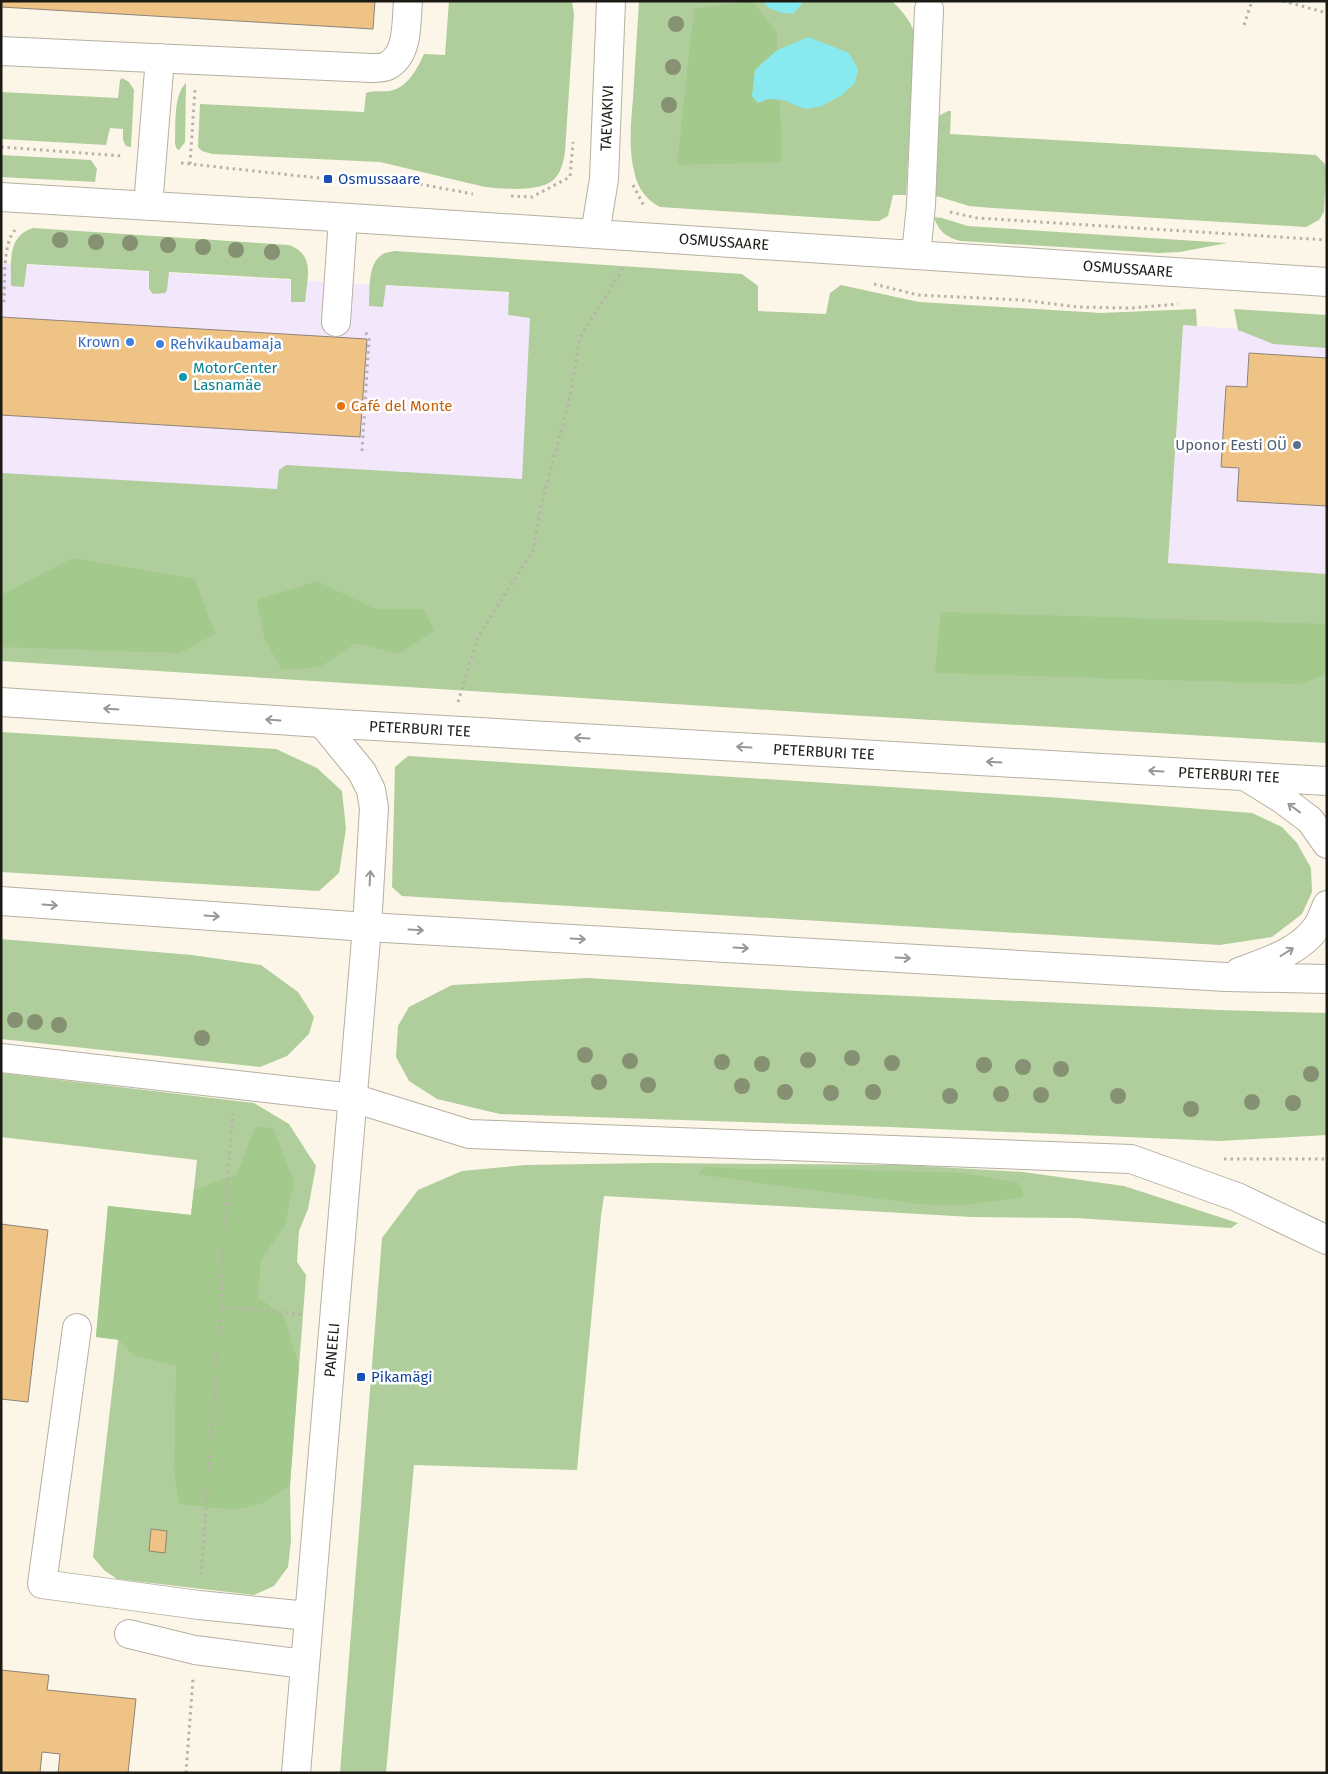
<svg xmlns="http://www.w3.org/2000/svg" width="1328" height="1774" viewBox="0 0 1328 1774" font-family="'Fira Sans',sans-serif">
  <rect width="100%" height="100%" fill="#fcf6e8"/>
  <path fill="#f3e7fc" d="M1 263 532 294 520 523 1 484Z
    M1183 325 1327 335V574L1168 563Z"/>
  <path fill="#afce9b" d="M449 1H572L574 14 565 152C563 163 561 174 552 181 538 192 502 189 485 187L380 162 212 154 202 151 198 147 200 104 364 112 366 93C374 90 382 92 390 91 408 87 417 69 424 54L445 55Z
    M639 1H892C903 12 911 21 915 35L906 195H893L888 216 879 221H874L660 207C648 201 638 189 635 175 628 150 631 123 633 98 635 66 637 33 639 1Z
    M122 78 129 82 134 90 131 147 126 146 123 140V129L110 128 106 145 1 139V92L118 98 120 80Z
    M186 83 185 142 179 150 176 148 175 143C176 126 173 95 186 83Z
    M948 111H951L950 134 1316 155 1325 164 1326 172 1324 212 1319 220 1306 227 992 208 969 206 940 197 933 196 938 121 940 115Z
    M1 155 91 160 97 169 95 182 1 177Z
    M934 217 942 218 968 226 1227 243 1180 252 1159 253 961 241C947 238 938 231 934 217Z
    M33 228 289 245C316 255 307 278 305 302H291V279L169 272 167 290 165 293 153 294 149 289V271L27 264 24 287 11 286C11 263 7 236 33 228Z
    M395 251 742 274 758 286V311L826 314 830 293 841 285 919 302 1101 313 1196 309 1197 326 1183 325 1168 563 1327 574V743L847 715 1 661V473L277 489 279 470 286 465 522 479 530 318 508 315 509 292 386 285 383 307 369 306C370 290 367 263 383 254 386 252 391 252 395 251Z
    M1234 309 1327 315V348L1273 344 1238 330Z
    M1 732 276 749 317 768 342 791 346 829 339 873 319 891 1 872Z
    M408 756 1061 798 1252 813 1282 827 1297 843 1311 868 1312 892 1302 914 1272 937 1220 945 402 896 392 887 395 767Z
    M1 939 192 955 261 965 298 992 314 1017 309 1034 287 1056 260 1067 1 1039Z
    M588 978 797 991 1219 1010 1327 1013V1135L1220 1141 889 1127 500 1114 437 1099 409 1081 396 1057 398 1026 409 1007 452 985Z
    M1 1073 254 1103 289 1124 316 1166 308 1209 299 1231 297 1262 306 1275 290 1485 291 1541 288 1567 274 1586 254 1595 117 1579 104 1570 93 1557 118 1340 96 1337 108 1206 191 1215 197 1160 1 1137Z
    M654 1163 905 1165 1023 1172 1124 1186 1238 1223 1231 1228 1076 1218 972 1217 604 1196 601 1216 577 1470 414 1465 386 1773H340L382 1238 418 1190 462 1171 525 1165Z"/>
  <path fill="#a4c98c" d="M747 1H752L777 32 782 162 677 165 694 9Z
    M73 558 195 579 215 634 179 653 1 647V595Z
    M317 581 375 609H424L434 631 398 654 356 643 320 667 282 670 264 638 257 600Z
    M941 612 1327 624V674L1299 684 935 673Z
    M255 1127 273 1128 294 1182 285 1225 261 1260 258 1298 283 1314 299 1365 290 1485 263 1503 235 1510 179 1504 174 1472 176 1366 133 1355 118 1339 96 1337 108 1206 191 1215 194 1190 237 1174Z
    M704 1167 740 1169H827L963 1173 1019 1183 1024 1197 965 1205H928L781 1186 698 1174Z"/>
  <path fill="#88eaef" d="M764 1H804L793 14 779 12 767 7Z
    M808 37 849 53 858 69 855 83 842 95 822 106 805 109 783 100 768 99 758 103 752 96 755 70 776 51Z"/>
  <path fill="#efc286" stroke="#8d8479" d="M1 1H375L373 29 1 7Z
    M1 317 367 339 360 437 1 415Z
    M1249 353 1327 358V506L1237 501 1239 468 1221 467 1226 386 1247 387Z
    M1 1224 48 1230 28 1402 1 1399Z
    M151 1529 167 1531 165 1553 149 1551Z
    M1 1670 49 1675 47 1690 136 1699 128 1773H58L60 1754 42 1752 40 1773H1Z"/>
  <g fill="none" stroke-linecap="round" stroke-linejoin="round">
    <g stroke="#b5b0a2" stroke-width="30">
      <path id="minor" d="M1 51 371 68C376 68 383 68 387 66 409 55 406 22 408 1
        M1 197 320 216 1327 282
        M148 206 160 58
        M595 234 604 179 611 1
        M916 255 921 205 929 9
        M336 322 343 218
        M1 1058 353 1098 469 1134 1131 1159 1237 1197 1327 1240
        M77 1328 42 1584 199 1605 308 1616
        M129 1634 195 1650 304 1664
        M296 1773 367 927 374 808 371 790 362 772 322 723"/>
    </g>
    <g stroke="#b5b0a2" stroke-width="30">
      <path id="highway" d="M1 702 322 723 1327 781
        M1248 778 1282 799 1310 820 1327 844
        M1 901 367 927 1226 977 1327 979
        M1239 972C1267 961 1298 953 1317 927 1321 921 1324 912 1327 905"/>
    </g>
    <path stroke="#b8b3a8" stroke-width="3" stroke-dasharray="2.5 4" stroke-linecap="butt" d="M1283 1 1327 13
      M1244 25 1252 1
      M1 147 123 156
      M181 163 328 179 398 180 473 194
      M190 164 195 89
      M633 185 644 206 646 207
      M511 196 532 197 570 177 573 142
      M950 212 977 218 1327 240
      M874 284 918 295 1022 300 1078 307 1131 308 1178 304
      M4 302C5 284 2 242 16 229
      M362 451 369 339 365 331
      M458 702 478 636 533 551 541 506 569 401 580 338 625 265
      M1224 1159H1327
      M221 1306 305 1315
      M201 1575 220 1321 224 1222 233 1113
      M186 1773 193 1679"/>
    <use href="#minor" stroke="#fff" stroke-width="28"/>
    <use href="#highway" stroke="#fff" stroke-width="28"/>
  </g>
  <g fill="#869072">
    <circle cx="676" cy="24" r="8"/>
    <circle cx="673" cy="67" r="8"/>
    <circle cx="669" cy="105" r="8"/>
    <circle cx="60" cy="240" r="8"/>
    <circle cx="96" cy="242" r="8"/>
    <circle cx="130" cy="243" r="8"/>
    <circle cx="168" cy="245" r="8"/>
    <circle cx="203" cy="247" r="8"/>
    <circle cx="236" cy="250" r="8"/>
    <circle cx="272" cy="252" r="8"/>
    <circle cx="15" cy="1020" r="8"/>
    <circle cx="35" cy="1022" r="8"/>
    <circle cx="59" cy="1025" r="8"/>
    <circle cx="202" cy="1038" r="8"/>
    <circle cx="585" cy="1055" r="8"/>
    <circle cx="852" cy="1058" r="8"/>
    <circle cx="808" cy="1060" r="8"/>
    <circle cx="630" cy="1061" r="8"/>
    <circle cx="722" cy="1062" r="8"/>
    <circle cx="892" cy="1063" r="8"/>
    <circle cx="762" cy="1064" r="8"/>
    <circle cx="984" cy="1065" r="8"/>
    <circle cx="1023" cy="1067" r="8"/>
    <circle cx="1061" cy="1069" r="8"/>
    <circle cx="1311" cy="1074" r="8"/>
    <circle cx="599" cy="1082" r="8"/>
    <circle cx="648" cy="1085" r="8"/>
    <circle cx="742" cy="1086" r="8"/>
    <circle cx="785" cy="1092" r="8"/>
    <circle cx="873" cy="1092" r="8"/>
    <circle cx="831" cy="1093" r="8"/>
    <circle cx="1001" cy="1094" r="8"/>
    <circle cx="1041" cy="1095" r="8"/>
    <circle cx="950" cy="1096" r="8"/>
    <circle cx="1118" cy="1096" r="8"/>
    <circle cx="1252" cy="1102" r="8"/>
    <circle cx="1293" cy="1103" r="8"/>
    <circle cx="1191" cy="1109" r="8"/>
  </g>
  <defs><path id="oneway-shaft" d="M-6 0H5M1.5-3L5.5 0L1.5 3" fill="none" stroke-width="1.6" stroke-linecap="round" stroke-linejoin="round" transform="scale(1.25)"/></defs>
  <g stroke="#989896">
    <use href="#oneway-shaft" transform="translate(111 709) rotate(-176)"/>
    <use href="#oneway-shaft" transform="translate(273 720) rotate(-176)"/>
    <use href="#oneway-shaft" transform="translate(582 738) rotate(-177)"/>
    <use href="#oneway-shaft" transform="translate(744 747) rotate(-177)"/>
    <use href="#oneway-shaft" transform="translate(994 762) rotate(-177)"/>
    <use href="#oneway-shaft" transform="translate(1156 771) rotate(-177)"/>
    <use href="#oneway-shaft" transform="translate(1294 808) rotate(-144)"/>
    <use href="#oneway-shaft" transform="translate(370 878) rotate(-87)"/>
    <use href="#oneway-shaft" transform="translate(50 905) rotate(4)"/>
    <use href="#oneway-shaft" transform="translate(212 916) rotate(4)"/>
    <use href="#oneway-shaft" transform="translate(416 930) rotate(3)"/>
    <use href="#oneway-shaft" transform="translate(578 939) rotate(3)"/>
    <use href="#oneway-shaft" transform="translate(741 948) rotate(3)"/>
    <use href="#oneway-shaft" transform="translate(1287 952) rotate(-32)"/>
    <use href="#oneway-shaft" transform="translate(903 958) rotate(3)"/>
  </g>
  <g fill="#1a4fb4" stroke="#fff" stroke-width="2">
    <rect x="323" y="174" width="10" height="10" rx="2.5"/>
    <rect x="356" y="1372" width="10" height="10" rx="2.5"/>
  </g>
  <g fill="#3f7fe0" stroke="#fff" stroke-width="2">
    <circle cx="130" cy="342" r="5"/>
    <circle cx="160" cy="344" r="5"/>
  </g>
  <circle fill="#0f9aa8" stroke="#fff" stroke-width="2" cx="183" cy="377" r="5"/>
  <circle fill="#e8710a" stroke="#fff" stroke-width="2" cx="341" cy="406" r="5"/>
  <circle fill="#5c6f8a" stroke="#fff" stroke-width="2" cx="1297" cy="445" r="5"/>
  <g text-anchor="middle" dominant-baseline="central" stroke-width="5" stroke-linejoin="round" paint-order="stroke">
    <g font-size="15" fill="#1b1a15" stroke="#fff">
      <text transform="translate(607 118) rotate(-88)">TAEVAKIVI</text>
      <text transform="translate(724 242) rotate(4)">OSMUSSAARE</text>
      <text transform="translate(1128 269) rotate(4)">OSMUSSAARE</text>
      <text transform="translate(420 729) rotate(3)">PETERBURI TEE</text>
      <text transform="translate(824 752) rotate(3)">PETERBURI TEE</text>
      <text transform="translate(1229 775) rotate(3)">PETERBURI TEE</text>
      <text transform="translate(332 1350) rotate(-85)">PANEELI</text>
    </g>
    <g font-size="15" fill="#164399" stroke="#fff" text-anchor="start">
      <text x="338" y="179">Osmussaare</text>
      <text x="371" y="1377">Pikamägi</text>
    </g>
    <g font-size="15" fill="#366cbe" stroke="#fff" text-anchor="end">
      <text x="120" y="342">Krown</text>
      <text x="170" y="344" text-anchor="start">Rehvikaubamaja</text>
    </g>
    <g font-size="15" fill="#0d838f" stroke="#fff" text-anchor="start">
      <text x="193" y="368">MotorCenter<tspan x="193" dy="17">Lasnamäe</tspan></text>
    </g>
    <g font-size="15" fill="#c56008" stroke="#fff" text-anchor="start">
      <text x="351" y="406">Café del Monte</text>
    </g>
    <g font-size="15" fill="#4e5e75" stroke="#fff" text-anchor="end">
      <text x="1287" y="445">Uponor Eesti OÜ</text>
    </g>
  </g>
  <rect width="1328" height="1774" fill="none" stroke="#1b1a15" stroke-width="5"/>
</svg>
